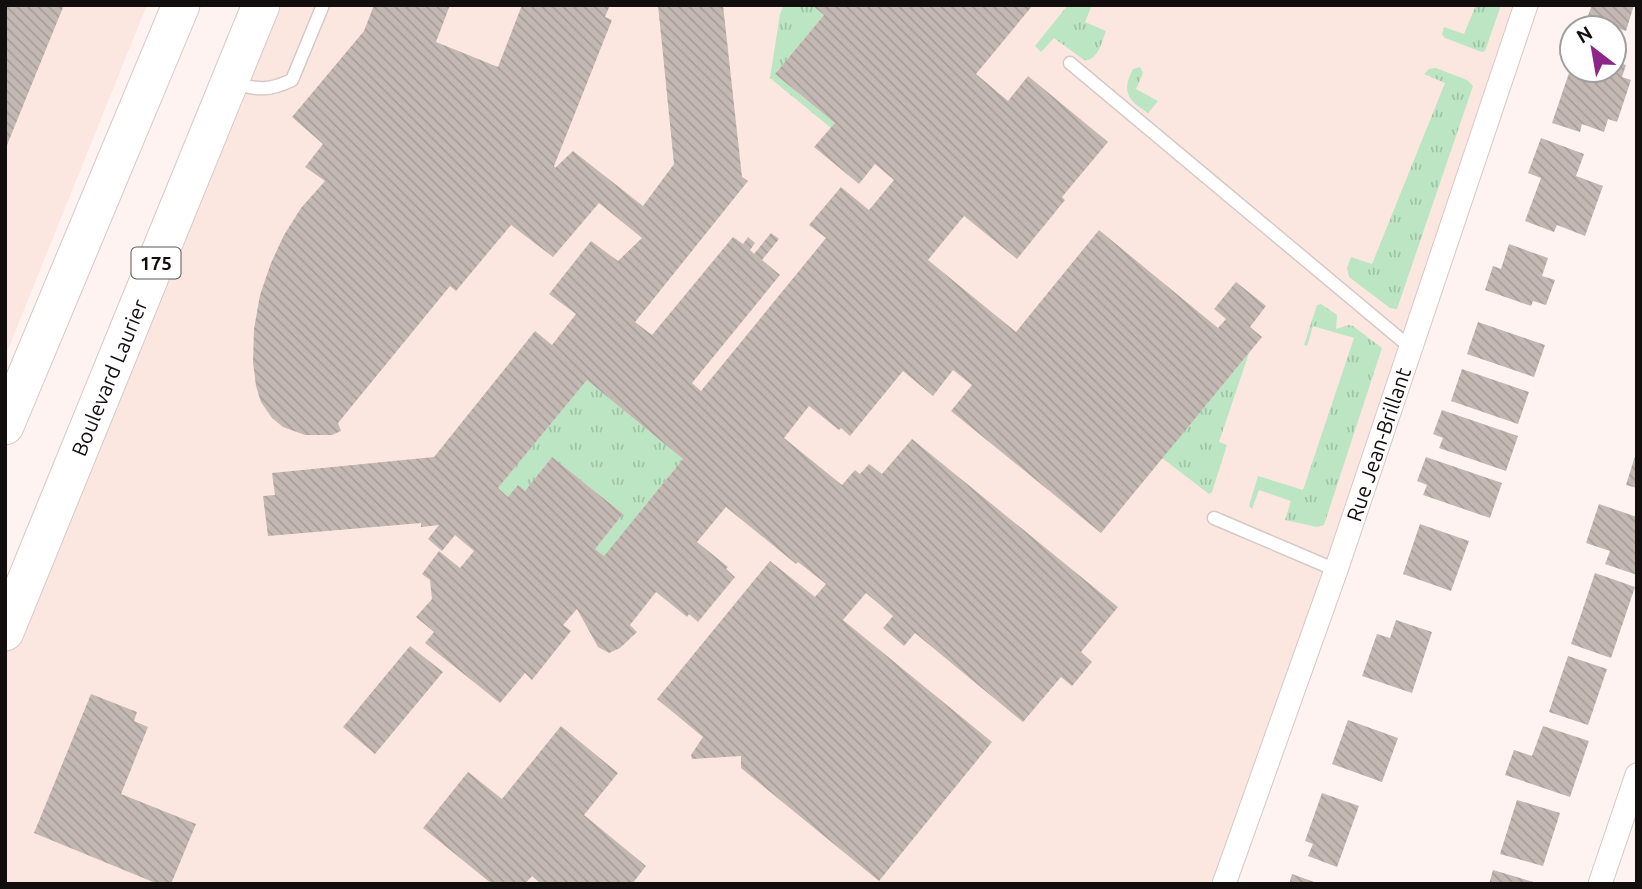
<svg xmlns="http://www.w3.org/2000/svg" width="1642" height="889" viewBox="0 0 1642 889" font-family="Ubuntu,sans-serif">
  <defs>
    <pattern id="grass-tufts" width="24" height="20" patternUnits="userSpaceOnUse" patternTransform="scale(1.75)"><rect width="24" height="20" fill="#bbe5c3"/><path d="M3 7l-1-3M5 7V3M7 7l1-3M15 17l-1-3M17 17v-4M19 17l1-3" fill="none" stroke="#a0c3a6"/></pattern>
    <pattern id="building-back-hatch" width="6" height="6" patternUnits="userSpaceOnUse" patternTransform="scale(1.75)"><rect width="6" height="6" fill="#c4b8b3"/><path d="M-1 5l2 2M0 0l6 6M5-1l2 2" fill="none" stroke="#a79d99"/></pattern>
  </defs>
  <rect width="100%" height="100%" fill="#fef3f0"/>
  <path fill="#fce7e0" d="M5 5H147L5 357Z
    M261 5H1526L1224 884H5V634Z"/>
  <path fill="url(#grass-tufts)" d="M784 5H812L824 15 775 74 835 123 831 128 770 78 780 14Z
    M1068 5H1092L1085 22 1106 31C1102 42 1097 62 1084 60L1054 38 1041 52 1035 46Z
    M1476 5H1501L1485 51 1482 52 1445 38 1442 34 1444 27 1464 34Z
    M1140 67 1143 73 1136 89 1158 101 1148 113C1128 100 1121 92 1133 69Z
    M1436 68 1467 80 1473 86 1397 309 1390 308 1349 277 1347 268 1351 257 1372 264 1445 83 1424 74 1429 69Z
    M1321 304 1337 315 1336 329 1348 325 1353 326 1382 348 1324 525 1317 527 1285 520 1291 501 1259 490 1252 509 1249 506 1258 476 1303 490 1354 338 1313 326 1307 346 1304 345 1317 305Z
    M1249 353 1219 442 1227 445 1212 492 1209 494 1162 458Z
    M587 380 683 459 604 556 595 549 623 514 552 457 525 491 518 486 508 497 498 488Z"/>
  <path fill="url(#building-back-hatch)" fill-rule="evenodd" d="M5 5H64L5 150Z
    M374 5H450L436 42 498 67 522 5H610L605 17 612 20 554 166 555 168 573 151 643 206 674 164 658 5H723L742 177 748 181 635 322 652 335 733 237 743 244 748 237 755 243 750 250 754 254 771 233 779 239 762 260 780 275 692 383 701 391 826 238 809 225 841 187 869 210 894 180 875 164 859 184 814 147 835 123 775 74 824 15 812 5H1033L976 74 1008 101 1028 76 1108 142 1062 197 1065 200 1017 259 964 216 928 260 1016 332 1099 230 1218 328 1226 319 1214 309 1236 282 1266 306 1250 327 1262 337 1101 533 951 411 972 385 953 370 933 396 903 371 850 436 841 428 839 430 809 406 784 438 842 485 855 470 860 474 869 464 882 474 912 439 1118 607 1081 652 1092 662 1072 686 1061 677 1023 722 915 633 904 646 883 628 893 616 866 593 843 620 992 742 879 881 741 768V756L692 759 691 755 703 737 657 699 770 561 815 597 826 584 798 562 796 564 726 507 697 542 728 567 726 569 735 577 698 622 689 614 687 617 656 592 630 625 637 632 620 648 609 653 598 647 577 609 563 625 571 631 532 680 525 673 500 703 425 643 434 632 416 617 432 599 430 580 422 574 439 551 460 568 474 551 455 535 442 551 428 539 439 525 421 527V523L268 536 263 496 275 495 272 473 434 457 535 331 552 345 576 314 549 294 591 241 618 261 642 238 599 203 553 257 511 225 456 291 450 286 338 423 341 431 332 435H305L283 427 272 418 261 402 256 386 253 362 254 329 260 295 271 263 284 235 301 208 325 181 305 167 323 144 292 117 364 31ZM587 380 683 459 604 556 595 549 623 514 552 457 525 491 518 485 508 497 498 488Z
    M1592 5H1634L1626 31 1587 18Z
    M1614 61 1626 65 1622 77 1631 80 1617 122 1608 119 1604 132 1582 124 1580 132 1552 123 1570 70H1614Z
    M1541 138 1584 154 1576 176 1603 186 1585 236 1557 225 1554 232 1525 221 1541 178 1528 173Z
    M1509 244 1548 258 1542 276 1555 280 1546 305 1533 301 1531 306 1485 290 1493 266 1501 269Z
    M1478 322 1545 345 1534 377 1467 354Z
    M1462 369 1529 392 1518 424 1451 401Z
    M1442 410 1518 436 1506 471 1439 448 1443 438 1433 434Z
    M1636 453H1637V488L1626 485Z
    M1426 457 1502 483 1490 518 1423 495 1427 485 1417 481Z
    M1599 504 1637 517V575L1605 564 1610 551 1586 543Z
    M1420 524 1469 541 1451 591 1403 574Z
    M1595 573 1635 587 1611 658 1571 644Z
    M1396 620 1432 632 1412 693 1362 676 1377 634 1390 638Z
    M410 646 443 672 375 754 343 727Z
    M1568 656 1607 669 1588 725 1549 712Z
    M91 694 137 712 134 721 148 727 121 794 196 824 171 884H158L34 833Z
    M1348 720 1398 738 1382 782 1332 764Z
    M561 726 618 773 584 815 646 866 632 884H541L532 876 525 884H492L423 828 468 772 502 799Z
    M1543 726 1589 741 1570 797 1505 775 1514 750 1532 756Z
    M1322 793 1359 806 1337 867 1308 856 1313 844 1305 841Z
    M1517 800 1560 813 1543 866 1500 854Z
    M1493 870 1537 883V884H1489Z
    M1292 874 1317 883V884H1289Z"/>
  <g fill="none" stroke-linecap="round" stroke-linejoin="round">
    <g stroke="#d5c9c5" stroke-width="15">
      <path id="service" d="M1070 63 1411 348
        M233 83C258 90 269 91 292 80L323 5
        M1214 518 1336 570"/>
    </g>
    <g stroke="#d5c9c5" stroke-width="25">
      <g id="minor">
        <path id="s1" d="M1224 884 1336 570 1526 5"/>
        <path d="M1600 884 1637 775"/>
      </g>
    </g>
    <g stroke="#d5c9c5" stroke-width="39">
      <g id="primary">
        <path d="M5 426 181 5"/>
        <path id="s2" d="M5 632 261 5"/>
      </g>
    </g>
    <use href="#service" stroke="#fff" stroke-width="12"/>
    <use href="#minor" stroke="#fff" stroke-width="23"/>
    <use href="#primary" stroke="#fff" stroke-width="37"/>
  </g>
  <g text-anchor="middle" dominant-baseline="central" stroke-width="7" stroke-linejoin="round" paint-order="stroke">
    <rect fill="#fff" stroke="#595656" stroke-width="2" x="131.5" y="247.5" width="49" height="31" rx="5"/>
    <g font-size="19" font-weight="bold" fill="#120e0d">
      <text x="156" y="263">175</text>
    </g>
    <g font-size="21" fill="#120e0d" stroke="#fff">
      <text stroke="none"><textPath href="#s2" startOffset="275">Boulevard Laurier</textPath></text>
      <text stroke="none"><textPath href="#s1" startOffset="466">Rue Jean-Brillant</textPath></text>
    </g>
  </g>
  <rect width="1642" height="889" fill="none" stroke="#120e0d" stroke-width="14"/>
  <g transform="translate(1593 49) rotate(329)"><circle r="33" fill="#ffffff" stroke="#a09f9e" stroke-width="2"/>
  <path d="M0-5L12 26L0 18L-12 26Z" fill="#8d268b"/>
  <text y="-10" font-size="19" font-weight="bold" text-anchor="middle" fill="#120e0d">N</text>
  </g>
</svg>
